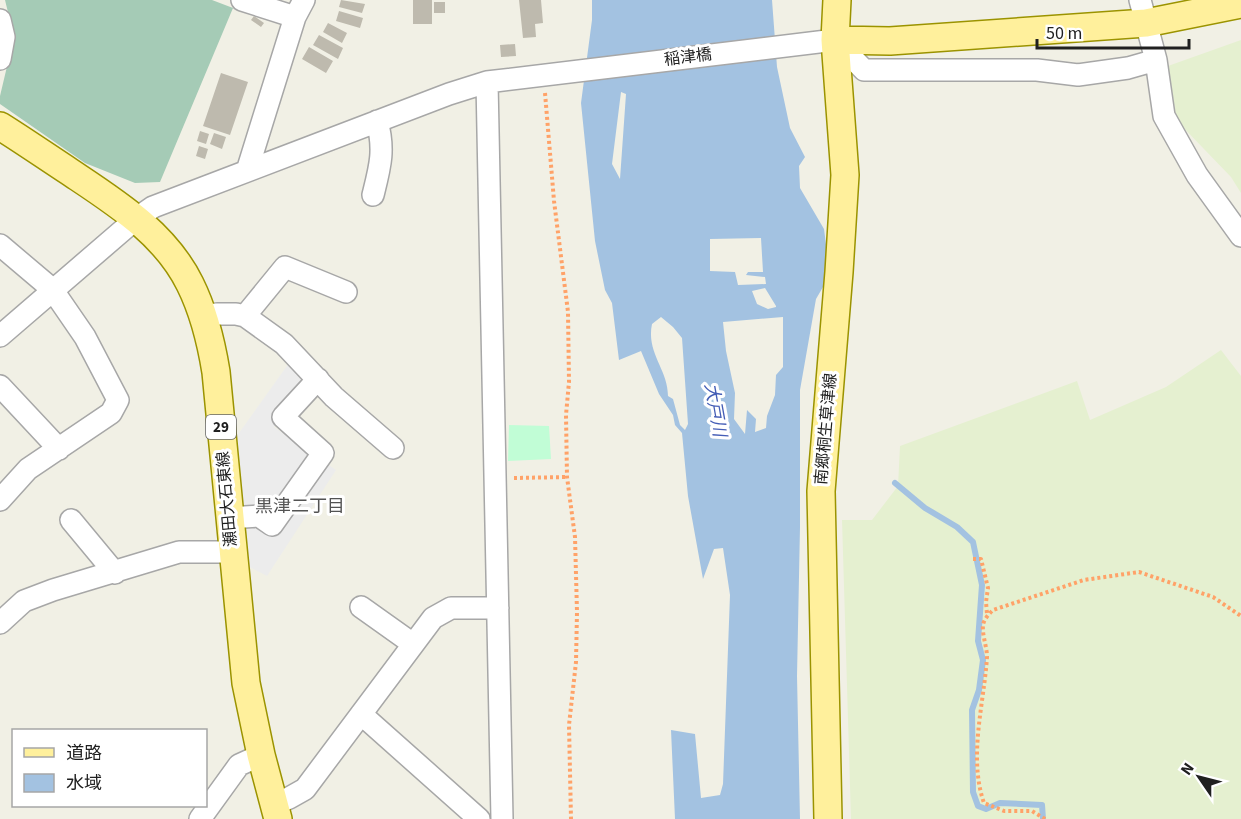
<svg xmlns="http://www.w3.org/2000/svg" width="1241" height="819" viewBox="0 0 1241 819" font-family="'Source Sans 3','Noto Sans JP',sans-serif">
  <rect width="100%" height="100%" fill="#f1f0e5"/>
  <path fill="#e5f0d0" d="M1241 40V193L1231 177 1177 121 1168 66Z
    M1221 350 1241 376V819H851L842 520H872L898 486 900 446 1077 381 1090 420 1166 387Z"/>
  <path fill="#a5cbb6" d="M5 0H212L233 8 160 182 135 183 85 163 0 104V96L14 37Z"/>
  <path fill="#c1fdd6" d="M509 425 549 426 551 459 508 461Z"/>
  <path fill="#ececec" d="M289 363 306 382 274 427 336 470 267 576 242 563 234 440Z"/>
  <path fill="#a3c2e1" fill-rule="evenodd" d="M592 0H772L777 67 790 128 805 157 799 166 800 188 824 229 830 275 816 299 800 390V527L797 676 800 819H675L671 730 695 734 701 798 720 795 723 784 730 595 723 548 714 549 703 579 688 496 682 433 675 425 673 415 659 394 641 351 619 360 612 303 605 290 595 241 581 103 592 20ZM621 92 626 94 620 179 612 164ZM761 238 763 272H748L746 275 765 277 766 284 738 285 735 272 710 271V239ZM765 288 776 306V307L768 309 757 304 752 291ZM661 317 673 327 682 338 688 424 685 430 680 425 673 399 668 396C668 369 646 353 652 324ZM783 317V367L776 375 775 395 767 416 766 428 755 432 756 419 747 410 745 434 734 419 735 393 726 351 723 322Z"/>
  <g fill="none" stroke-linecap="round" stroke-linejoin="round">
    <path stroke="#a3c2e1" stroke-width="6" d="M895 483 925 508 957 527 973 542 982 585 978 641 983 660 979 690 972 710 973 792 978 806 986 809 1000 803 1042 805 1043 819"/>
  </g>
  <path fill="#bebaae" d="M341 0 365 4 362 13 339 7Z
    M413 0H432V24H413Z
    M519 0H541L543 23 535 24 536 37 523 38Z
    M434 2H445V13H434Z
    M339 11 363 18 360 28 336 21Z
    M254 16 264 23 261 27 251 20Z
    M328 23 347 33 342 43 323 32Z
    M319 35 343 48 338 59 313 45Z
    M515 44 516 56 501 57 500 45Z
    M309 47 333 61 326 73 302 59Z
    M221 73 248 82 230 135 203 126Z
    M200 131 209 134 206 144 197 141Z
    M214 133 226 137 222 149 210 144Z
    M199 146 208 149 205 159 196 156Z"/>
  <g fill="none" stroke-linecap="round" stroke-linejoin="round">
    <g stroke="#a7a7a7" stroke-width="24">
      <path id="minor" d="M242 0 295 17
        M1140 0 1156 60 1164 116 1197 175 1241 236
        M0 20 4 37 0 59
        M487 82 502 819
        M247 171 295 17 304 0
        M373 195C380 167 385 150 377 121
        M0 245 52 289 85 337 118 400 111 413 28 469 0 500
        M204 316 217 314H236L245 316 284 344 334 397 393 448
        M245 316 285 267 346 292
        M0 336 137 218 153 207 449 94 487 82 835 40 864 70H1037L1078 75 1128 68 1156 60
        M0 386 59 449
        M229 518 259 516 272 525 323 453 283 417 318 379
        M71 520 115 573
        M361 607 413 644
        M0 623 24 601 53 590 179 552H232
        M361 714 479 819
        M275 804 289 798 305 789 433 618 451 608H498
        M200 819 239 765 261 755"/>
    </g>
    <g stroke="#9b9300" stroke-width="30">
      <path id="major" d="M835 40 890 41 1146 23 1241 4
        M0 126C24 141 47 157 70 172 115 202 165 233 190 284 204 312 211 341 216 372L246 683 261 755 278 819
        M828 819 821 491 839 272 845 175 835 40 837 0"/>
    </g>
    <path stroke="#ffa268" stroke-width="4" stroke-dasharray="3 3" stroke-linecap="butt" d="M545 93 554 201 568 312 569 382 566 415 567 477 575 537 577 612 576 662 569 725 571 819
      M514 478 567 477
      M973 559H981L988 588 986 602 987 614
      M1045 819 1032 811H1004L984 803C968 757 984 704 987 657 987 647 982 635 983 625 984 619 989 614 993 610L1084 580 1139 572 1213 597 1241 616"/>
    <use href="#minor" stroke="#fff" stroke-width="21"/>
    <use href="#major" stroke="#fff09c" stroke-width="27"/>
  </g>
  <g text-anchor="middle" dominant-baseline="central" stroke-width="6" stroke-linejoin="round" paint-order="stroke">
    <rect fill="#fff" stroke="#636363" stroke-width="1.5" x="206" y="415" width="30" height="24" rx="4.5"/>
    <g font-size="15" font-weight="bold" fill="#202020">
      <text x="221" y="427">29</text>
    </g>
    <g font-size="16" fill="#202020" stroke="#fff">
      <text transform="translate(688 57) rotate(-7)">稲津橋</text>
      <text transform="translate(826 429) rotate(-85)">南郷桐生草津線</text>
      <text transform="translate(227 499) rotate(-95)">瀬田大石東線</text>
    </g>
    <g font-size="18" font-style="italic" fill="#455eb6" stroke="#fff">
      <text transform="translate(715 410) rotate(80)">大戸川</text>
    </g>
    <g font-size="18" fill="#535353" stroke="#fff">
      <text x="300" y="506">黒津二丁目</text>
    </g>
  </g>
  <rect x="12" y="729" width="195" height="78" fill="#ffffff" stroke="#a6a6a6" stroke-width="1.5"/>
  <rect x="24" y="748" width="30" height="9" fill="#fff09c" stroke="#a6a6a6" stroke-width="1.5"/>
  <text x="66" y="759" font-size="18" fill="#202020">道路</text>
  <rect x="24" y="774" width="30" height="18" fill="#a3c2e1" stroke="#a6a6a6" stroke-width="1.5"/>
  <text x="66" y="789" font-size="18" fill="#202020">水域</text>
  <g transform="translate(1199 777) rotate(305)" stroke="#ffffff" stroke-width="4.5" paint-order="stroke">
  <path d="M0-4.5L10 22L0 15L-10 22Z" fill="#202020"/>
  <text y="-9" font-size="16" font-weight="bold" text-anchor="middle" fill="#202020">N</text>
  </g>
  <path d="M1037 39v9h152v-9" fill="none" stroke="#202020" stroke-width="3"/>
  <text x="1046" y="39" font-size="18" fill="#202020" stroke="#ffffff" stroke-width="4.5" paint-order="stroke">50 m</text>
</svg>
